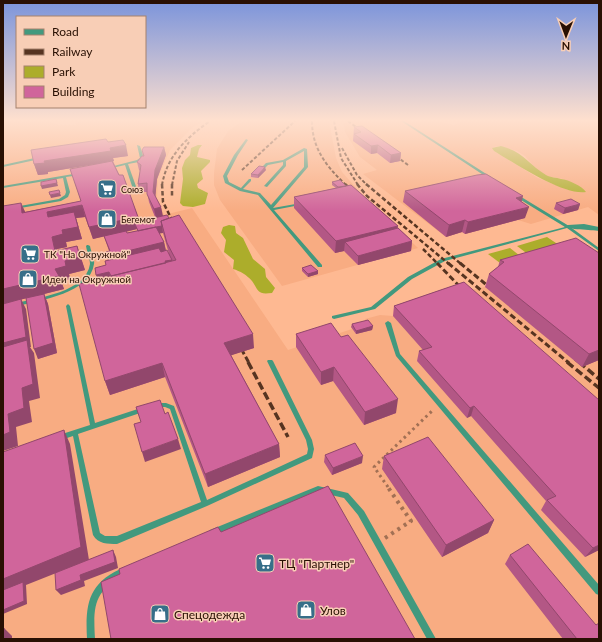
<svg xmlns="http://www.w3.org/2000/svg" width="602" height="642" viewBox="0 0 602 642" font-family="Lato,sans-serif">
  <rect width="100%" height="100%" fill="#feb992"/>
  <path fill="#f8ac82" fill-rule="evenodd" d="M3 121H49L58 125H76L75 121H204L193 127 170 150 158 178 157 198 164 215 192 208 288 350 352 329 351 327 367 323 365 319 380 315 393 316 461 292 485 287 500 275 599 250V639H3Z
    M243 121H329L336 158 342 172 365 198 418 248 282 286 220 200 214 185V173L217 149 228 131Z
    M351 121H437L454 125 459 123 455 121H599V215L588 207 531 224 518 220 465 234 462 232 446 237 363 174 377 170 360 157 345 132 344 123ZM499 146 517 151 525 156 536 169 547 176 563 179 577 186 571 191 538 178 494 151 493 147Z"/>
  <path fill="#acad2b" d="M198 145H202L199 149 197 157 210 160V162L201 171 203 179 197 184 198 188 208 193 205 204 193 207 183 206 180 203 183 179 182 168 185 160 190 155 191 148Z
    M501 146C524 152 528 164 546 175 551 178 556 177 561 179 569 180 582 186 586 192 564 196 514 163 494 151L492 148Z
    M229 225 235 226 236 233 243 238 253 259 265 269 266 277 275 288 272 293C257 295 259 291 252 281 247 275 240 271 233 269L234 260 224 252 226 240 221 233 223 227Z
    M547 237 568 251 537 261 517 246Z
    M510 248 529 263 508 269 488 254Z"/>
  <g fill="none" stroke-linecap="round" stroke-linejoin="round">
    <path stroke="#a27054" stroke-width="3" stroke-dasharray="2.5 3.5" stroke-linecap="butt" d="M388 487 374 467 434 409"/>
    <path stroke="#a27054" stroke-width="4" stroke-dasharray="3 4.5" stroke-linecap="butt" d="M385 538 411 521 387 486"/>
    <path fill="#42997e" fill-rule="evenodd" d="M401 121H404L491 177 488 178Z
      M246 139 248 140 238 155 227 176 229 182 241 188 249 179H251V181L243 189 260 193 271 205 304 167V151L286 161V166L267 187 264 186 283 165V162L268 165 264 169 261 168 266 163 283 160 304 148 307 149 308 167 273 208 301 203 302 204 300 205 274 210 322 265V267H318L258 195 240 191 225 183 223 176 234 155Z
      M137 145 140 146 144 158 139 162 128 164 138 192 136 193 134 192 125 165 108 169 106 168 137 160 140 158Z
      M39 157 41 158 40 159 3 167V165Z
      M79 173 81 174 80 175 66 177 70 192 68 197 61 201 3 211V209L59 199 65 195 66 192 63 178 3 188V186Z
      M516 195H518L569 226 599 248V251L567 228 445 261 412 279 375 309 334 319 332 318V316L371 307 408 277 441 259 565 227 516 197Z
      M87 245H88L90 246C91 252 95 259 94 264 90 293 41 300 18 306L16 305V303C38 298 86 292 90 264 90 259 87 252 86 246Z
      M68 304 70 306 95 423 144 407H146L147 409 146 411 78 434 100 533 105 536H117L201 502 170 409 165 407H154L153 405 154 403H166L174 406 207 500 307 454 308 449 306 440 267 361 268 360H272L273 361 312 440 314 449 312 458 207 506 117 544C108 544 98 544 93 535L73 436 61 440 59 439 58 437 59 435 90 425 66 306Z
      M388 321 391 323 400 354 599 585V595L596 594 396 356 385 323Z
      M318 486 348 493 364 511 436 639H427L358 515 344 498 318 492 216 536 213 537 210 536 209 533 210 530Z
      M125 567 128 568 129 571 128 574C94 590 93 604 95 639H87C85 602 89 582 125 567Z"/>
    <path fill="#42997e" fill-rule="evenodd" d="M584 224 599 227V231C592 230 567 229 564 227L568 225Z"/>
    <path stroke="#563421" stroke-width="2" stroke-dasharray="3.5 2" stroke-linecap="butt" d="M312 121C312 149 327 167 346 185
      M334 121 341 158 358 185
      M348 121 364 133
      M342 148 357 175 367 185
      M392 153 408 165
      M242 170 295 121
      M162 185C167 156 186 138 210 121
      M172 185 177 161 189 142"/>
    <path stroke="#563421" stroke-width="2.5" stroke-dasharray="4.5 2.5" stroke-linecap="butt" d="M162 184 163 202 176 228
      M172 184V197
      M345 184 354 192
      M357 184 367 196 449 264
      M366 184 461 264
      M423 249 438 264"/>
    <path stroke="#563421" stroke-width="3" stroke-dasharray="6 3" stroke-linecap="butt" d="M437 263 465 292
      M448 263 569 363
      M460 263 494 291
      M237 341 249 363
      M575 359 580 363"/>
    <path stroke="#563421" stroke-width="3.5" stroke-dasharray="8 3.5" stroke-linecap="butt" d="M248 362 288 437
      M567 362 599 388
      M579 362 599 379"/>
  </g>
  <path fill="#b35785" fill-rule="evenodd" d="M354 127 401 153 400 161 390 163 377 153 371 154 353 141Z
    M108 142 128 156 113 158 114 161H113L138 217 140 222 155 217 149 202 147 192H139L138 184 140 171 139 170 137 162 143 156 142 150 164 147 166 155 157 179 155 197 161 207 162 216 254 348 231 355 279 444 280 457 208 487 165 377 110 395 105 381 97 280 106 265 105 261H108L106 252 109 251 104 236 93 239 85 217 76 218 82 239 66 242 67 247 57 249V251L77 246 85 270 69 274 70 279 61 281 64 289 44 294 48 304 57 353 38 359 26 298 3 304 21 203 25 212 81 201 95 164 48 172V174L38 175 34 164ZM137 229V231L127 233 126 232ZM159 233H163L169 254 166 250 164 242Z
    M266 170 258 178 251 177V174Z
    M332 182 398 228 412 241 411 251 358 265 344 251 335 253 294 208V197L336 188 332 185Z
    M405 191 522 202 525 218 465 234 462 232 446 237 403 202Z
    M556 203 580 204 578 210 563 214 554 209Z
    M599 253V360L582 367 485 287 489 274 498 267 500 260Z
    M302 268 318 271V274L308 277 302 271Z
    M464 282 599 550 585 557 541 510 546 501 471 416 467 418 417 361 419 351 423 350 393 316 394 306Z
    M352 324 373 326 372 330 356 334 351 327Z
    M296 334 396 413 364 425 333 381 321 385 296 347Z
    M325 455 362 463 332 475 324 462Z
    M384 456 494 520 488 533 442 557 382 469Z
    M510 555 599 639H563L505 564Z"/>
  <path fill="#92476c" d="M126 145 128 156 113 158 114 161 48 172V174L38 175 34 164 44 161Z
    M378 145 377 153 371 154V146Z
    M164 147 166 155 157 179 155 201 153 192 155 170Z
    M401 153 400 161 390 163 391 155Z
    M265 167 266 170 258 178V175Z
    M56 179 58 186 42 189 41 186Z
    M60 193 61 196 51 198 50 195Z
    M523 196 520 208 516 198Z
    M21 203 26 214 22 213Z
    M580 204 578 210 563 214 565 208Z
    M82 205 85 217 76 218 82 239 66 242 67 247 57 249 60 264 55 251 47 212Z
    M161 207 163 216 156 218 154 209Z
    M529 207 525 218 465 234 468 222Z
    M138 217 141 229 135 224 137 229 93 239 89 227Z
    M465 220 462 232 446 237 449 225Z
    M162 226 163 233 139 237 138 231Z
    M398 226 396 238 345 242 344 251 335 253 336 241Z
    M412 241 411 251 358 265V256Z
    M164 242 166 252 110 266 107 256Z
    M77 246 85 270 69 274 70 279 61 281 64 289 44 294 48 304 57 353 38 359 34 349 44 294 3 304V289L55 269 65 261Z
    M172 260 174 269 112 277 165 261Z
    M318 271V274L308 277V274Z
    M109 272 112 282 99 285 96 275Z
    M21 299 26 309 31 347H30L34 353 40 398 29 401 32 422 16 427 18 446 3 451V435L8 414 22 388 7 353 3 345V343Z
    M373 326 372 330 356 334V331Z
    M253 334 254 348 226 357 224 343Z
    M599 350V360L582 367 589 354Z
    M162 363 165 377 110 395 105 381Z
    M334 367 333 381 321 385V372Z
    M398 399 396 413 364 425 365 412Z
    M474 406 471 416 467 418 470 408Z
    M64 430 70 444 89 560 26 585 27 604 3 614V579Z
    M178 439 181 449 145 462 142 452Z
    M279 444 280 457 208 487 205 474Z
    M363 456 362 463 332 475 333 468Z
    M494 520 488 533 442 557 446 545Z
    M599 545V550L585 557 593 548Z
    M113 550 116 557 118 568 84 581 85 586 61 595 56 590 80 575Z
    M4 628 12 636V639H4Z"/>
  <path fill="#d0659b" stroke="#92476c" d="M362 126 401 153 391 155 378 145 371 146 354 134 361 132 354 127Z
    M106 139 108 142 123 140 126 145 110 148 111 151 44 161 45 163 34 164 31 150Z
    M144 147H164L155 170 153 192 161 207 154 209 147 194V183L138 184 141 165 137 162 142 156H144L142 150Z
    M112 161 119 175H123L138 217 89 227 82 205 47 212 48 217 74 212 78 227 62 230 63 234 52 237 55 251 77 246 80 257 65 261 66 266 55 269 59 276 3 289V206L21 203 22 213 81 201 70 169Z
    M259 166 265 167 258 175 251 174Z
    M486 174 523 196 516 198 529 207 468 222 465 220 449 225 405 191 477 175Z
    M56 179 57 183 41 186V182Z
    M340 180 346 186 338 187 332 182Z
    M351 185 398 226 336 241 294 197Z
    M59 190 60 193 50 195 49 192Z
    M571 199 580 204 565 208 556 203Z
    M167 215 169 218 161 221 162 226 156 227 138 231 135 224 140 222V221Z
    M179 215 253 334 224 343 279 444 205 474 162 363 105 381 79 284 176 260 167 243 161 221Z
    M156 227 164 242 107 256 106 252 110 251 104 236 126 231 127 233Z
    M398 228 412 241 358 256 345 242Z
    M576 238 599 253V350L589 354 489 274 504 262 500 260Z
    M159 248 161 252 167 250 172 260 165 261 166 263 111 276 109 272 96 275 95 268 106 265 105 261Z
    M311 265 318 271 308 274 302 268Z
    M464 282 599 400V545L593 548 547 500 556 496 474 406 470 408 419 351 432 347 394 306Z
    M44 294 53 343 34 349 26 298Z
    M21 299 26 337 3 343V304Z
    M368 320 373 326 356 331 352 324Z
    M331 323 341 337 348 335 398 399 365 412 334 367 321 372 296 334Z
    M27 340 33 384 22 388 24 408 8 414 10 432 3 435V347Z
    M160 400 165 414 168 412 178 439 142 452 134 424 141 422 136 407Z
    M64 430 81 547 3 579V452Z
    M428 437 494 520 446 545 384 456Z
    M355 443 363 456 333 468 325 455Z
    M328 486 415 639H111L101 582 120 574 119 569 218 527 221 532Z
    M528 544 596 625 599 623V639H577L510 555Z
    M113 550 115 562 80 575 81 580 56 590 55 573Z
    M23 582 24 601 3 610V590Z
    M3 628H4V639H3Z"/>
  <linearGradient id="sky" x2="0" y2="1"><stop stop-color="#7b94db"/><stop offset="0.57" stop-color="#ffe0ce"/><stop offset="1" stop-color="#ffe0ce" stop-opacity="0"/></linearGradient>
  <rect width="602" height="211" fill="url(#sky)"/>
  <defs>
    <g id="supermarket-square" transform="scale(1)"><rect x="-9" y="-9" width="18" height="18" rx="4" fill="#376f89" stroke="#f8ceb6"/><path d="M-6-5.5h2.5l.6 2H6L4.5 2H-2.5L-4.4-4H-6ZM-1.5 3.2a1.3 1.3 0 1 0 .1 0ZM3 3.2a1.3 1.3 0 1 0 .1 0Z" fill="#fff"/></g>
    <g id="shop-square" transform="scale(1)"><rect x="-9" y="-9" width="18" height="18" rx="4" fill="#376f89" stroke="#f8ceb6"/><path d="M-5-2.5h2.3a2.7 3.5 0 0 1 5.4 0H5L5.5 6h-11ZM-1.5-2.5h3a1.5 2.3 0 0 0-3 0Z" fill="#fff"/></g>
  </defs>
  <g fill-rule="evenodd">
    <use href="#supermarket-square" x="107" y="189"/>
    <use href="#shop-square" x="107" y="219"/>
    <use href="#supermarket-square" x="30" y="254"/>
    <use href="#shop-square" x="28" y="279"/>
    <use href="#supermarket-square" x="265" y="563"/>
    <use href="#shop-square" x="306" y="610"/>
    <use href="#shop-square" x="160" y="614"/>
  </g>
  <g text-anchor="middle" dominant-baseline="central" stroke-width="3" stroke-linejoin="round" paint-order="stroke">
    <g font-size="9" fill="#291003" stroke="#f8ceb6" text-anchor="start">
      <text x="121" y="189">Союз</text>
      <text x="121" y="219">Бегемот</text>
    </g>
    <g font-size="10" fill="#291003" stroke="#f8ceb6" text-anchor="start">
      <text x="44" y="254">ТК "На Окружной"</text>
      <text x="42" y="279">Идеи на Окружной</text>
    </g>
    <g font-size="12" fill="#291003" stroke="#f8ceb6" text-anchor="start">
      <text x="279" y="563">ТЦ "Партнер"</text>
      <text x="320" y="610">Улов</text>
      <text x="174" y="614">Спецодежда</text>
    </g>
  </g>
  <rect width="602" height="642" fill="none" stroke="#291003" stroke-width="8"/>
  <rect x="16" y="16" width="130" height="92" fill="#f8ceb6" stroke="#a5826e"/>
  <rect x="24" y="29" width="20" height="6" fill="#42997e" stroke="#a5826e"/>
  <text x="52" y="36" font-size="12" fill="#291003">Road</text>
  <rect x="24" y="49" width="20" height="6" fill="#563421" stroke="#a5826e"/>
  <text x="52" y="56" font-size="12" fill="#291003">Railway</text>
  <rect x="24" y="66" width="20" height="12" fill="#acad2b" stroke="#a5826e"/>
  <text x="52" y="76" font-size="12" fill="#291003">Park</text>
  <rect x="24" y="86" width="20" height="12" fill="#d0659b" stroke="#a5826e"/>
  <text x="52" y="96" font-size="12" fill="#291003">Building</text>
  <g transform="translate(566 36) rotate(181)" stroke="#f8ceb6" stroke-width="3" paint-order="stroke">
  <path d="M0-3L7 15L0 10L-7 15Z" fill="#291003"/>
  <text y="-6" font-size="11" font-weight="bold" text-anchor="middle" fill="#291003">N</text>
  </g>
</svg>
